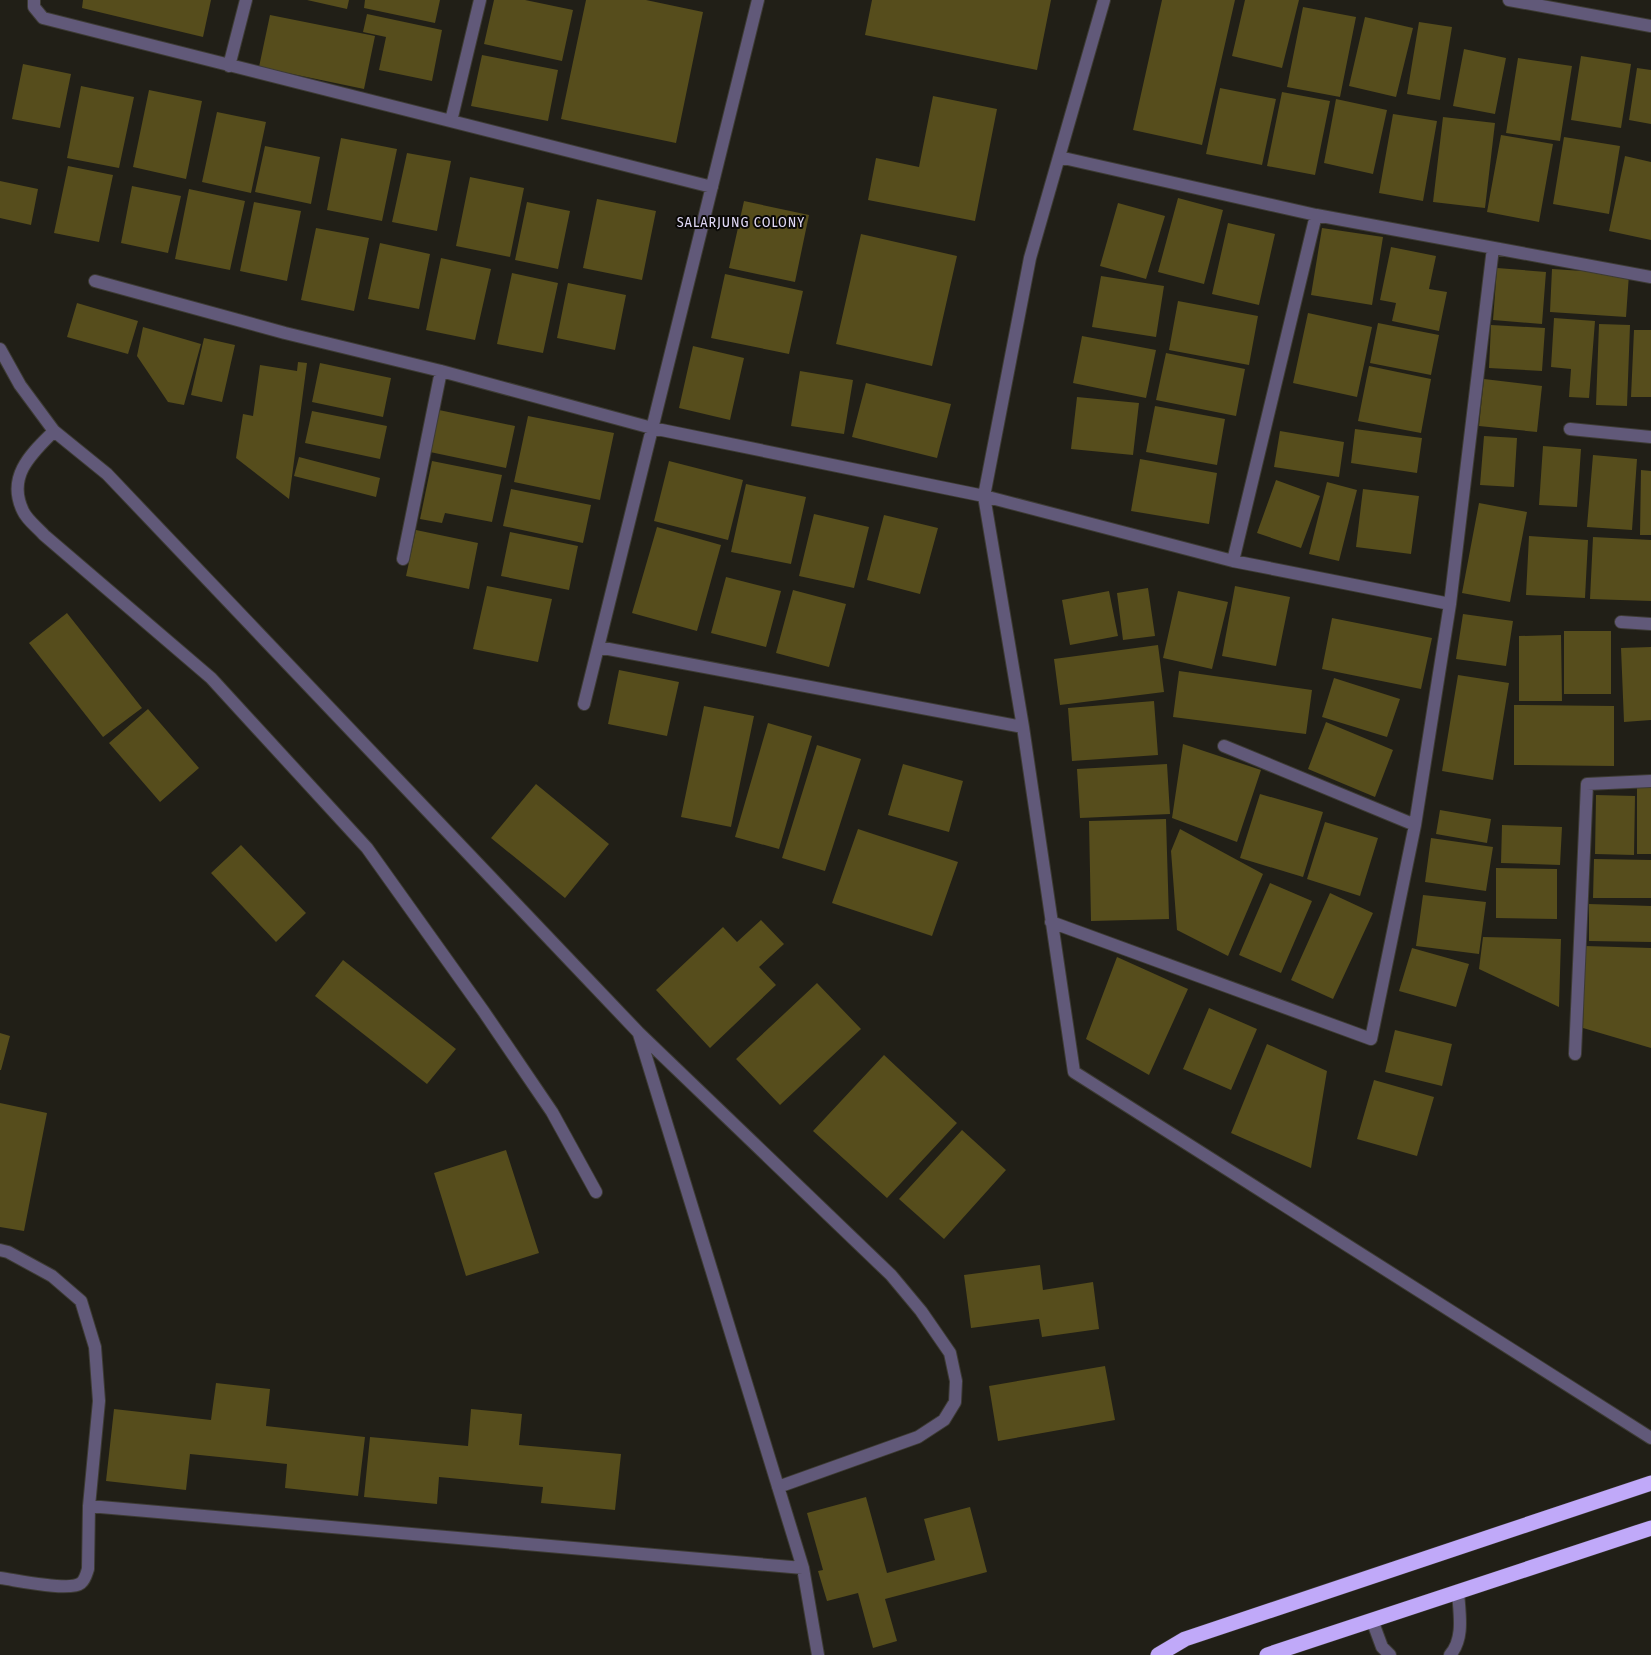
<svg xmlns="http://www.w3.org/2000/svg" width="1651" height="1655" viewBox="0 0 1651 1655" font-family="'Fira Sans Condensed',sans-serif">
  <rect width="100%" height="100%" fill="#211f17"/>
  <path fill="#564d1c" d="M83 0H211L203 37 82 8Z
    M307 0H349L347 9Z
    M365 0H440L435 23 364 8Z
    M494 0H525L573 10 562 61 484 44Z
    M586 0H646L703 12 676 143 561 119Z
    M872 0H1051L1037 70 865 35Z
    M1162 0H1235L1202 145 1133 130Z
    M1245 0H1299L1282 68 1232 56Z
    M1303 7 1356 17 1340 97 1287 87Z
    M367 14 442 30 432 81 379 70 386 37 363 32Z
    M270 15 375 36 364 89 259 67Z
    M1365 17 1413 28 1396 97 1349 86Z
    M1419 22 1452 27 1440 100 1407 94Z
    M1464 49 1506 58 1495 114 1453 106Z
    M482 55 558 70 548 121 471 106Z
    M1581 56 1631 64 1621 128 1571 120Z
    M1518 58 1572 66 1560 141 1506 133Z
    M23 64 71 74 60 128 12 119Z
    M1637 68 1651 70V124L1629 120Z
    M81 86 134 97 119 168 67 158Z
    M1220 88 1276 99 1262 165 1206 154Z
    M149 90 202 101 186 179 133 167Z
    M1282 92 1330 101 1315 175 1267 166Z
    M933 96 997 109 975 221 868 200 876 158 919 167Z
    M1336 99 1387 110 1373 174 1324 163Z
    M217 112 266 122 251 193 202 182Z
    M1393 114 1437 121 1423 201 1379 193Z
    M1443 117 1495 123 1485 208 1433 202Z
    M1501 135 1553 144 1539 222 1487 212Z
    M1564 137 1620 146 1609 214 1553 204Z
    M341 138 397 149 382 221 327 210Z
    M265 146 320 157 311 204 255 192Z
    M407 153 451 161 437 231 392 222Z
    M1625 156 1651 162V240L1609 231Z
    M68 166 113 175 99 242 54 233Z
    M470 177 524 188 510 257 456 246Z
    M0 181 38 189 31 225 0 218Z
    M132 186 181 196 168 253 121 243Z
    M189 189 245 201 230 270 175 259Z
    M1178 198 1223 210 1204 284 1158 272Z
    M597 199 656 211 642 280 583 268Z
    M744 201 809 215 795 282 729 268Z
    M254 202 301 211 287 281 240 271Z
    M527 202 570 211 558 269 515 260Z
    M1118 203 1165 216 1146 279 1100 266Z
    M1228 223 1275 234 1259 305 1212 294Z
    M316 228 369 238 354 311 301 300Z
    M1322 228 1383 237 1372 305 1311 295Z
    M861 234 957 256 932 366 836 344Z
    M380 243 430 254 419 309 368 299Z
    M1391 247 1436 256 1429 289 1447 292 1439 331 1392 321 1396 303 1380 300Z
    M441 258 491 269 475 340 426 330Z
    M1497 268 1546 272 1542 324 1493 320Z
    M1552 269 1629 274 1626 317 1550 312Z
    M512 273 558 283 543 353 497 344Z
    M725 274 803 291 789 354 711 338Z
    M1101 276 1164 286 1156 337 1092 327Z
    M568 283 626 295 615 350 557 338Z
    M1178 301 1258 316 1249 365 1169 350Z
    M77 303 138 321 128 354 67 337Z
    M1308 313 1372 327 1357 397 1293 383Z
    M1554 318 1595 321 1589 398 1569 397 1571 369 1551 367Z
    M1378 323 1439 335 1431 375 1370 363Z
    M1599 324 1630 325 1627 406 1596 405Z
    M1491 325 1545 328 1542 371 1489 368Z
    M143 327 201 344 184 405 168 402 137 356Z
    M1634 330H1651V397H1631Z
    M1082 336 1156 350 1146 398 1073 383Z
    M204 338 235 345 222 402 191 395Z
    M693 346 744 358 730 420 679 408Z
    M1166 353 1245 369 1236 416 1156 400Z
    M298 362 307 363 289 499 236 458 243 414 253 416 260 365 297 371Z
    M320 363 391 378 383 417 312 402Z
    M1369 366 1431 379 1421 433 1358 421Z
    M800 371 853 380 844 434 791 426Z
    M1484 379 1542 386 1537 432 1479 426Z
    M866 383 951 404 937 458 852 437Z
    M1077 397 1139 403 1133 455 1071 449Z
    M1155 406 1225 419 1217 465 1146 452Z
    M439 410 515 426 506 468 430 452Z
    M312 411 387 426 380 459 305 443Z
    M528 416 614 433 600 500 514 482Z
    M1355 429 1422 438 1417 473 1351 463Z
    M1280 431 1344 442 1339 477 1274 467Z
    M1484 436 1517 438 1514 487 1480 485Z
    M1543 446 1581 449 1577 507 1539 505Z
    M1593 455 1637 459 1632 530 1587 527Z
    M299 457 380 478 376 497 294 476Z
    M1140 459 1217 473 1209 524 1131 511Z
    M432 461 502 475 492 522 445 513 442 523 420 519Z
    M669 461 743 480 728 540 654 521Z
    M1641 470 1651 471V535H1640Z
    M1276 480 1320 496 1301 548 1257 533Z
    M1327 482 1357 490 1339 561 1309 554Z
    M746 484 806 497 791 564 731 552Z
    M511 489 591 505 583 543 503 526Z
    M1363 489 1419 496 1411 554 1356 547Z
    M1479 503 1527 512 1510 602 1462 593Z
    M814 514 869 527 854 588 799 576Z
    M884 515 938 528 920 594 867 580Z
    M657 527 721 545 697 631 632 613Z
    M416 530 478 543 469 589 406 576Z
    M510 532 578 546 569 590 501 576Z
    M1529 536 1588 540 1585 598 1526 595Z
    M1593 537 1651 540V601L1590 599Z
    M726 577 781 591 766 647 711 633Z
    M487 586 552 599 538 662 473 649Z
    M1235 586 1290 597 1276 666 1222 656Z
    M1148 588 1155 636 1123 640 1117 593Z
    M793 590 846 604 829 667 776 653Z
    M1109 591 1118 636 1070 645 1062 600Z
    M1178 591 1228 602 1212 669 1163 658Z
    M67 613 142 708 103 737 29 643Z
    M1463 614 1513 621 1506 666 1456 659Z
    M1332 618 1432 638 1421 689 1322 669Z
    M1564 631H1611V694H1564Z
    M1561 635 1562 701H1519V636Z
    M1158 645 1164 692 1060 705 1054 659Z
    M1651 647V720L1624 722 1621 648Z
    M619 670 679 682 667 736 608 724Z
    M1179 671 1312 690 1306 734 1173 717Z
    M1458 675 1509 683 1493 780 1442 771Z
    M1334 678 1400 699 1387 737 1322 717Z
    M1154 701 1158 755 1072 761 1068 708Z
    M1514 705 1614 706V766L1514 765Z
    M704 706 754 716 731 827 681 817Z
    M148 709 199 768 160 802 109 743Z
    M1326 722 1393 750 1375 797 1308 769Z
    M768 723 812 736 779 849 735 837Z
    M1183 744 1261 770 1237 842 1172 818Z
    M817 745 861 759 825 871 782 858Z
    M903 764 963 781 949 832 888 815Z
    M1167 764 1170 814 1080 818 1077 769Z
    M536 784 609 844 565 898 491 838Z
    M1637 784H1651V854H1637Z
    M1260 794 1323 812 1303 877 1240 858Z
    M1596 795 1635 796 1634 855 1595 854Z
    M1440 810 1491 819 1487 843 1436 834Z
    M1166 819 1169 919 1091 921 1089 821Z
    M1325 822 1378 838 1360 896 1307 879Z
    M1502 825 1562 827 1560 865 1501 863Z
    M858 829 958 862 932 936 832 903Z
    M1180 829 1263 874 1228 956 1177 930 1171 851Z
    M1431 838 1493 847 1486 891 1425 882Z
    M241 845 306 913 276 942 211 873Z
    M1594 859 1651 860V898H1593Z
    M1496 868 1557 869V919L1496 918Z
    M1270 883 1312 901 1281 973 1239 955Z
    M1330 893 1373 913 1333 999 1291 980Z
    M1423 895 1486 902 1479 954 1416 946Z
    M1589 904 1651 906V942L1589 941Z
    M761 920 784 944 759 967 776 985 710 1048 656 990 723 927 737 942Z
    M1483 937 1561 939 1559 1007 1479 969Z
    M1585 946 1651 948V1048L1583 1028Z
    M1412 948 1469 964 1456 1007 1399 991Z
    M1117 957 1188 989 1149 1075 1086 1039Z
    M343 960 456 1049 427 1084 315 996Z
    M817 983 861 1029 780 1105 736 1059Z
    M1209 1008 1257 1029 1231 1090 1183 1069Z
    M1395 1030 1452 1044 1442 1086 1385 1072Z
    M0 1033 10 1036 1 1070H0Z
    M1267 1044 1327 1071 1311 1168 1231 1133Z
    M884 1055 957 1123 887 1198 813 1131Z
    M1374 1080 1434 1097 1417 1156 1357 1139Z
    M0 1103 47 1113 24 1231 0 1227Z
    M962 1130 1006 1170 944 1239 899 1199Z
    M506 1150 539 1253 466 1276 434 1173Z
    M1040 1265 1043 1290 1093 1282 1099 1329 1042 1337 1039 1319 971 1328 964 1275Z
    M1105 1366 1115 1420 998 1441 989 1386Z
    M216 1383 270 1389 266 1426 365 1437 358 1496 285 1488 287 1464 190 1454 186 1490 106 1481 114 1409 211 1420Z
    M471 1409 522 1414 519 1445 621 1454 615 1510 541 1503 543 1487 439 1477 437 1504 364 1497 370 1437 468 1446Z
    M866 1497 887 1573 935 1560 924 1519 970 1507 987 1572 885 1599 897 1641 873 1648 858 1593 827 1601 818 1571 823 1570 807 1513Z"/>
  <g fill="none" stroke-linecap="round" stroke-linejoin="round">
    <g stroke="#3d3b34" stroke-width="14">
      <path id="minor" d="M34 0V7L43 18 712 187
        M1104 0 1030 258 984 496 1023 727 1074 1072 1651 1438
        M1509 0 1651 26
        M229 66 246 0
        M451 121 480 0
        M1059 157 1316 215 1651 277
        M95 281 285 333 441 371 652 428 984 496 1233 561 1450 604
        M0 349 20 385 54 431 107 474 638 1032 891 1275 921 1311 950 1353 956 1381 955 1402 944 1420 918 1437 778 1487
        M1570 429 1651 437
        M54 431C32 453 6 476 23 511 27 520 37 527 44 535L211 678 367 848 484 1012 552 1112 596 1192
        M403 559 441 371
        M1233 561 1316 215
        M1621 622 1651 624
        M598 647 1023 727
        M584 704 758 0
        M1224 746 1415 825
        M1051 922 1371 1039 1415 825 1450 604 1493 248
        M639 1034 803 1568 818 1655
        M1575 1054 1587 784 1651 781
        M0 1250 8 1252 52 1276 81 1301 95 1347 99 1401 89 1506
        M0 1578C16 1580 70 1592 81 1583 85 1580 86 1575 88 1569L89 1506 803 1568
        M1372 1620 1382 1647 1390 1655
        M1450 1655C1465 1638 1459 1612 1458 1591"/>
    </g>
    <g stroke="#3d3b34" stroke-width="16">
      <path id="highway" d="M1158 1655 1185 1639 1651 1483
        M1267 1655 1651 1528"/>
    </g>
    <use href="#minor" stroke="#615979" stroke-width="12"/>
    <use href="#highway" stroke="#c0a9f9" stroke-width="15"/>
  </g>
  <g text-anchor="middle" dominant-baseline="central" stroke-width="4" stroke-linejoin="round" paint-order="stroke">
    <g font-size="14" letter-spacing="1" fill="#e0d8f5" stroke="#0a0906">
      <text x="741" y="222">SALARJUNG COLONY</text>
    </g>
  </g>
</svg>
